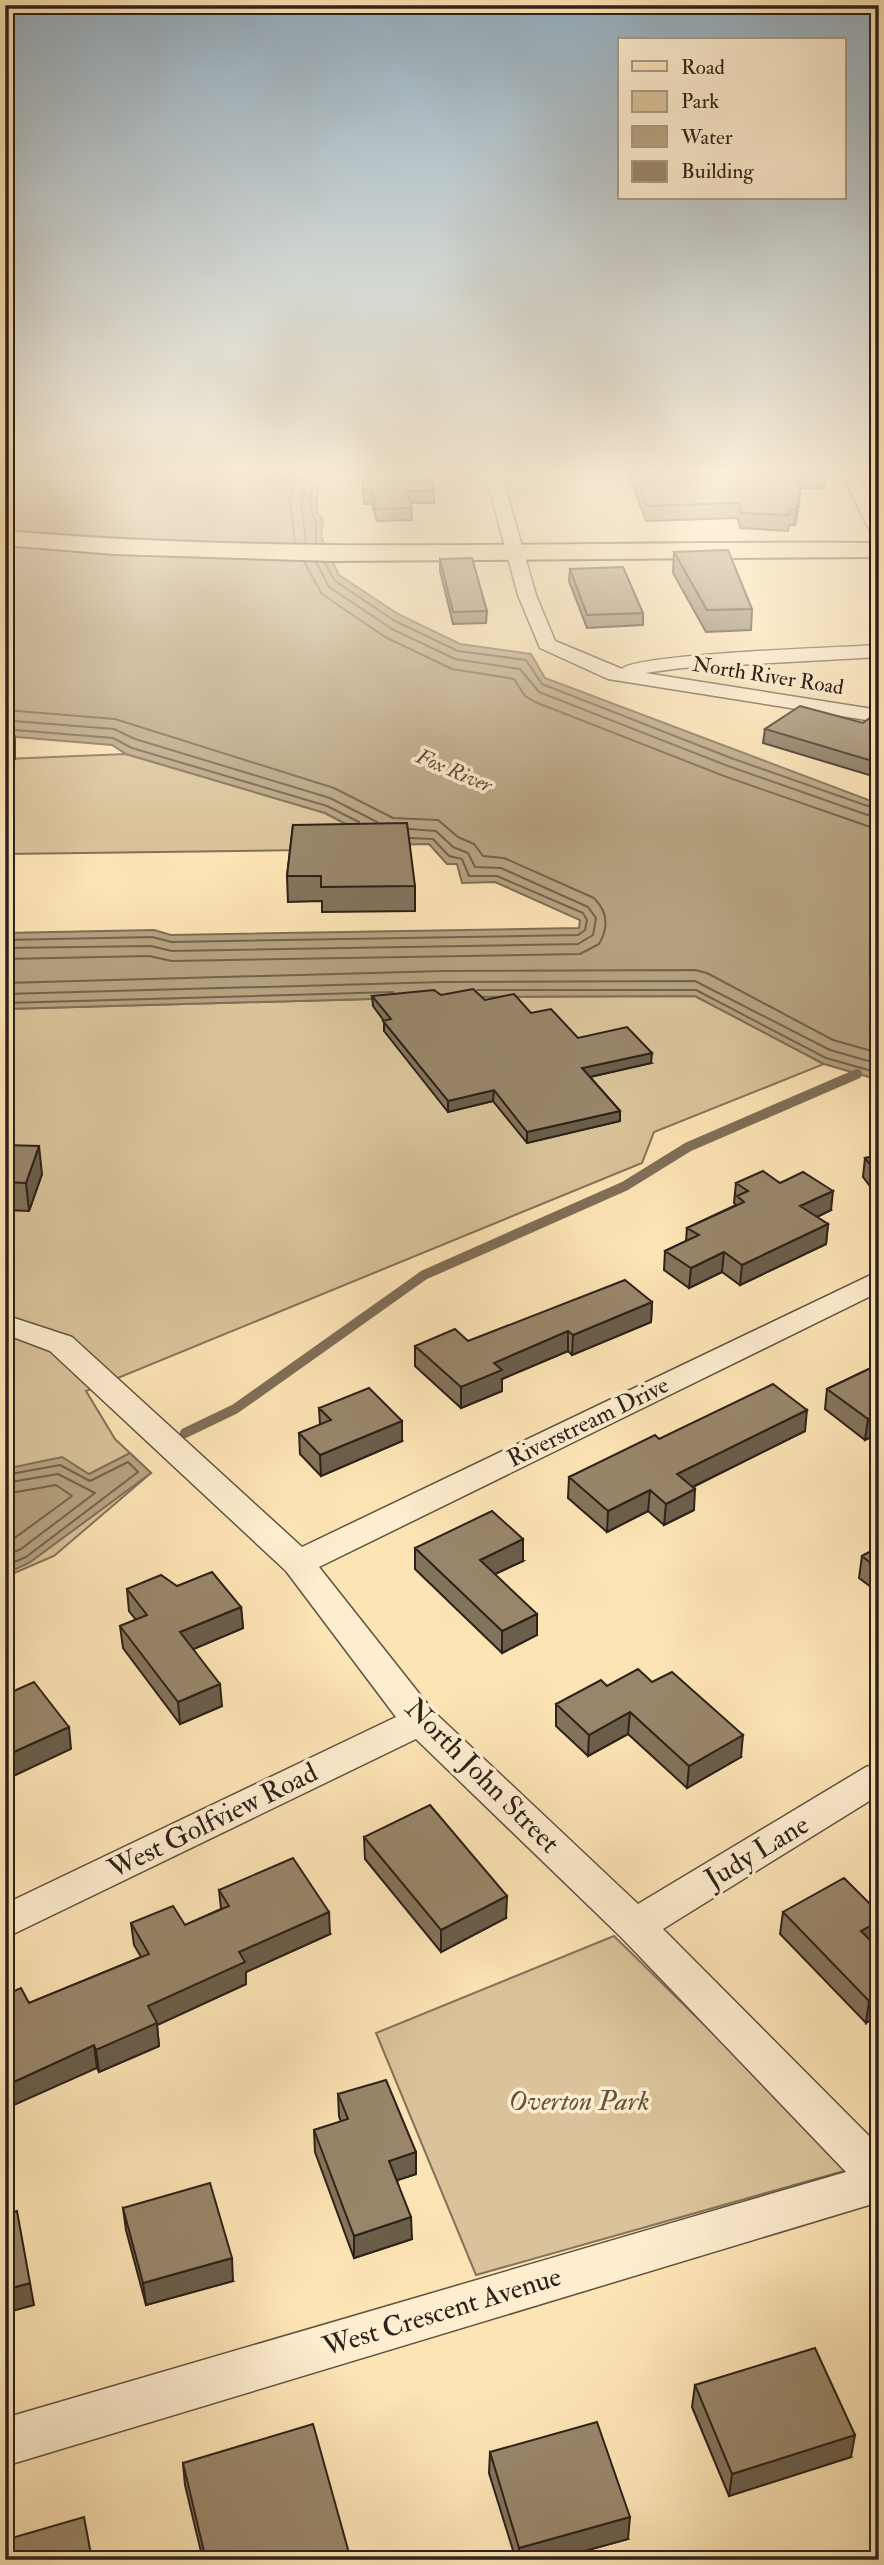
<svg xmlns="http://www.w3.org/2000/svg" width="884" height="2565" viewBox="0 0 884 2565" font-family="'IM FELL Double Pica',serif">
  <rect width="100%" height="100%" fill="#fde4b5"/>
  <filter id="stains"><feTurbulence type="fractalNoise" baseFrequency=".00286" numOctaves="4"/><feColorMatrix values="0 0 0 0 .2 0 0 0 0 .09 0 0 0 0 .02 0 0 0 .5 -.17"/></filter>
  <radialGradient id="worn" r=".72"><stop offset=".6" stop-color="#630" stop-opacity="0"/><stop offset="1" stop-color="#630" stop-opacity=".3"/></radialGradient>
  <path fill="#dac39a" stroke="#84725a" stroke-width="2" d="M126 754 325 813 386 845 380 849 5 854V759Z
    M695 996 824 1064 654 1132 642 1163 86 1391 115 1439 151 1473 54 1556 5 1577V1009L443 997Z
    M614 1936 851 2169 476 2275 376 2033Z"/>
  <path fill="#b6a280" stroke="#7f6e57" stroke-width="2" d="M5 469H324L317 495V513L323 520 321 537 339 575 398 614 460 644 531 654 545 678 879 804V1080L824 1064 695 996 443 997 5 1009V933L154 930 171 935 579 928 580 920 495 882 462 883 457 864H447L429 844 386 845 325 813 126 754 112 745 5 736Z
    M130 1453 151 1473 29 1563 5 1574V1469L62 1457 89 1474Z"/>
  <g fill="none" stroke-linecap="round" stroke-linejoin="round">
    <path stroke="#72624c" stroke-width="2" d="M295 543 290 501 298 469
      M306 543 301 502 308 469
      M316 543V523L309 503 317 469
      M304 562 322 594 385 637 452 669 514 679 525 696 535 702 724 776 879 830
      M316 562 329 587 392 629 455 659 520 669 539 692 728 766 879 819
      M325 563 335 581 395 621 458 651 526 660 542 684 731 758 879 810
      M5 710 115 719 334 788 393 818 438 820 458 837 474 844 483 856 504 858 594 898C608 912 609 927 599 944L580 954 172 961 149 956 5 959
      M14 721 114 729 135 739 330 798 377 822
      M15 730 113 738 132 748 327 806 359 822
      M5 940 152 937 172 942 578 935 585 930 587 920 583 913 497 876H469L462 859 449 856 433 839 410 838
      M5 948 151 946 172 951 578 944 593 935 596 918 588 907 501 868 475 867 468 853 453 847 436 831 409 829
      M5 983 443 971 695 970 707 973 833 1040 879 1053
      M477 990H696L826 1058 879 1073
      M5 994 443 982 695 981 830 1050 879 1064
      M5 1003 393 992
      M5 1475 60 1465 90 1481 128 1462 138 1472 26 1557 5 1566
      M5 1483 58 1474 95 1493 21 1549 5 1556
      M5 1494 56 1485 72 1496 5 1545"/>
    <path stroke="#7f6e57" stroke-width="10" d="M185 1433 235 1409 424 1275 625 1186 688 1147 857 1074"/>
    <g stroke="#615240" stroke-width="3">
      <path id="street" d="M484 469H500L536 595 555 641 622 669C632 654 847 647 879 645V657L681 668 645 673 879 710V722L608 679 540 648 518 595Z
        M839 469H855L879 514V536L870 531Z
        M879 1271V1292L319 1567 433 1711 638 1904 866 1767 879 1763V1795L663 1929 879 2146V2202L5 2466V2418L846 2172 621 1937 416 1739 5 1938V1904L396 1717 286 1571 50 1351 5 1334V1315L72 1337 302 1547Z"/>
    </g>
    <g stroke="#2d2119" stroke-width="4">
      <path id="primary" d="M5 531C296 556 587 540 879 543V557L332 561 114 554 5 545Z"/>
    </g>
    <use href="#street" fill="#feedcf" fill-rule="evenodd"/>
    <use href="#primary" fill="#fde4b5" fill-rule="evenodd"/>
  </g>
  <path fill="#84735b" stroke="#2d2119" stroke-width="2" d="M362 469 434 491V503H410L412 520 377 521 372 504H364Z
    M627 469H660L826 473 824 488H800L799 504 795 525H789L788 531 740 528 738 518 646 521Z
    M674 552 752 609 751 630 706 632 673 573Z
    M440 559 487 611 486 623 453 624 440 571Z
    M570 569 643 613V625L587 628 569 581Z
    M879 713V778L763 743 765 729 863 723Z
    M5 718H12L15 741V759H5Z
    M293 825 415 886V911L322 912V901L288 902 287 876Z
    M441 995 485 1000 531 1013 578 1038 651 1063 590 1077 620 1111V1121L527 1143 493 1101 448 1112 384 1031V1021L373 1006 372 996Z
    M5 1145 42 1174 29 1211 5 1210Z
    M879 1156V1198L863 1177 865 1158Z
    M736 1183H780L831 1210 817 1217 828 1224 826 1244 740 1285 722 1272 689 1288 664 1270 665 1251 686 1241 687 1228 736 1205 734 1203Z
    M652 1302 651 1322 572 1355 568 1351 502 1379V1391L461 1408 415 1366V1346L468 1341Z
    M879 1364V1440L873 1436 865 1440 825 1409 827 1389Z
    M319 1408 402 1441 321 1476 300 1454 299 1433 320 1425Z
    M805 1431 693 1487 694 1510 664 1525 648 1511 607 1532 568 1498 569 1477 659 1439Z
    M879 1547V1593L859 1578 862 1556Z
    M415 1548 523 1561 495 1574 537 1635 502 1653 415 1569Z
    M177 1586 241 1607 243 1628 193 1649 222 1706 180 1724 123 1648 120 1626 136 1620 129 1611 127 1589Z
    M607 1686 741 1757 687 1788 628 1734 588 1756 556 1726V1704Z
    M364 1837 506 1918 441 1952 365 1859Z
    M219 1890 330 1934 246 1972V1984L157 2025 159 2046 99 2072 97 2068 29 2003 141 1957 134 1945 131 1923 185 1925 221 1909Z
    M783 1912 874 1944 879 1949 866 2023 780 1934Z
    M338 2094 416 2152V2174L397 2180 412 2239 354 2258 315 2152 314 2130 341 2122 339 2116Z
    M123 2208 233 2281 146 2305 126 2230Z
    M695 2385 851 2457 729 2496 692 2407Z
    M490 2452 628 2539 552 2560H516L489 2473Z
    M183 2463 349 2553V2560H203L185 2485Z"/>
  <path fill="#6b5e4a" stroke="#2d2119" stroke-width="2" d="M800 489 799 504 795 525 796 509Z
    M12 718 15 741V759L12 735Z
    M652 1053 651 1063 581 1079 582 1068Z
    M494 1090 493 1101 448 1112V1101Z
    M620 1111V1121L527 1143V1132Z
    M39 1146 42 1174 29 1211 26 1183Z
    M833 1191 831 1210 798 1226 800 1206Z
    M828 1224 826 1244 740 1285 742 1265Z
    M724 1252 722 1272 689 1288 691 1268Z
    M652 1302 651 1322 572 1355 573 1335Z
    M568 1331V1351L502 1379V1391L461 1408V1387L494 1363Z
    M807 1410 805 1431 676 1495 677 1474Z
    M876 1415 873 1436 865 1440 868 1419Z
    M402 1421V1441L321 1476 320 1455Z
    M695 1489 694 1510 664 1525 666 1504Z
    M650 1490 648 1511 607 1532 608 1511Z
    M523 1539V1561L480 1581V1560Z
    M241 1607 243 1628 182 1654 180 1632Z
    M537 1614V1635L502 1653V1631Z
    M220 1684 222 1706 180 1724 178 1702Z
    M630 1712 628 1734 588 1756 589 1735Z
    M69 1727 71 1749 5 1780V1756Z
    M743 1735 741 1757 687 1788 689 1766Z
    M507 1896 506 1918 441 1952V1930Z
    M329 1912 330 1934 246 1972V1984L157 2025 159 2046 99 2072 96 2050 148 2006 239 1952Z
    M879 1921V1941L858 1953 861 1931Z
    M879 1995V2015L866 2023 869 2001Z
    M94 2045 97 2068 5 2109V2086Z
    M416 2152V2174L389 2183V2161Z
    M411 2217 412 2239 354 2258V2236Z
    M232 2258 233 2281 146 2305 143 2283Z
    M30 2283 34 2305 5 2313V2290Z
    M855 2435 851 2457 729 2496 732 2474Z
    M630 2517 628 2539 552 2560H519V2548Z
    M349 2553V2560H328Z"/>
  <path fill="#99866a" stroke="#2d2119" stroke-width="2" d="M363 469H431L434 491H407L412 508 376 509 372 491 363 492Z
    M633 469H823L826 473 793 474 800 489 796 509H790L789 515 741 513 739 503 647 506Z
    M728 550 752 609 707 610 674 552Z
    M472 558 487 611 453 612 440 559Z
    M623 567 643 613 587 615 570 569Z
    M800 706 863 723 876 713H879V763L765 729Z
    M5 718H12V735L5 736Z
    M407 823 415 886 321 887V876H287L293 825Z
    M473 989 485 1000 514 994 531 1013 551 1009 578 1038 627 1027 652 1053 582 1068 620 1111 527 1132 494 1090 448 1101 383 1021 391 1019 372 996 434 990 441 995Z
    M5 1145 39 1146 26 1183 5 1182Z
    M879 1156V1176L865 1158Z
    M763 1171 780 1183 803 1172 833 1191 800 1206 828 1224 742 1265 724 1252 691 1268 665 1251 699 1235 687 1228 744 1202 737 1196 748 1191 736 1183Z
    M625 1280 652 1302 573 1335 568 1331 494 1363 502 1370 461 1387 415 1346 455 1329 468 1341Z
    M879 1364V1417L876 1415 868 1419 827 1389Z
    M773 1384 807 1410 677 1474 695 1489 666 1504 650 1490 608 1511 569 1477 655 1435 659 1439Z
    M369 1388 402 1421 320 1455 299 1433 331 1420 319 1408Z
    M492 1511 523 1539 480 1560 537 1614 502 1631 415 1548Z
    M879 1547V1570L862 1556Z
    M212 1572 241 1607 180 1632 220 1684 178 1702 120 1626 147 1615 127 1589 161 1575 177 1586Z
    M638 1669 652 1682 672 1672 743 1735 689 1766 630 1712 589 1735 556 1704 601 1680 607 1686Z
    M34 1682 69 1727 5 1756V1695Z
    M430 1805 507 1896 441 1930 364 1837Z
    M293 1858 329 1912 239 1952 245 1962 148 2006 157 2023 96 2050 94 2045 5 2086V1995L21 1988 29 2003 149 1954 131 1923 173 1906 185 1925 229 1906 219 1890Z
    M844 1878 879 1913V1921L861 1931 879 1949V1995L869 2001 783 1912Z
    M386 2080 416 2152 389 2161 411 2217 354 2236 314 2130 348 2119 338 2094Z
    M210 2183 232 2258 143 2283 123 2208Z
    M17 2211 30 2283 5 2290V2214Z
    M815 2348 855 2435 732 2474 695 2385Z
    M597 2422 630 2517 519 2548 490 2452Z
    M313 2424 349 2553 328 2560H206L183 2463Z
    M84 2517 92 2560H5V2540Z"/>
  <linearGradient id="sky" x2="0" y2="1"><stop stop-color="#94adbe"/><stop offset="0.57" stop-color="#fef3de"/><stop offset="1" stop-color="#fef3de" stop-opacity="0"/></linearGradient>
  <rect width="884" height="828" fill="url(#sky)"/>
  <g text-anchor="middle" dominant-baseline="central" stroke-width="7" stroke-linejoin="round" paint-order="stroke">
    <g font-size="21" fill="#2d2119" stroke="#feedcf">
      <text transform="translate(768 676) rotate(9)">North River Road</text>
    </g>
    <g font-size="21" font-style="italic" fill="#5d4e3d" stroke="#feedcf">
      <text transform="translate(454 771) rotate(23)">Fox River</text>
    </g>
    <g font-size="24" fill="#2d2119" stroke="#feedcf">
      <text transform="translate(588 1422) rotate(-26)">Riverstream Drive</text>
    </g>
    <g font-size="28" fill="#2d2119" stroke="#feedcf">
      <text transform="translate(482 1776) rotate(45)">North John Street</text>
      <text transform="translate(213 1821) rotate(-26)">West Golfview Road</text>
      <text transform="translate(757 1852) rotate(-31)">Judy Lane</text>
      <text transform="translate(442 2312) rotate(-17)">West Crescent Avenue</text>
    </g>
    <g font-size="28" font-style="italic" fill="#615240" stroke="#feedcf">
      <text x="579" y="2101">Overton Park</text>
    </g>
  </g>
  <rect width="884" height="2565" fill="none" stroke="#fde4b5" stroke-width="28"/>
  <rect x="7" y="7" width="870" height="2551" fill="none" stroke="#2d2119" stroke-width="3.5"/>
  <rect x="14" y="14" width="856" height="2537" fill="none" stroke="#2d2119" stroke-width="2"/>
  <rect x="618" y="38" width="228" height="161" fill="#feedcf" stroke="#aa9b86" stroke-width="2"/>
  <rect x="632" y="61" width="35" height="10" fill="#fde4b5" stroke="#aa9b86" stroke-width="2"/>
  <text x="681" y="74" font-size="21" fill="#2d2119">Road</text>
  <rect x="632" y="91" width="35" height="21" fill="#dac39a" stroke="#aa9b86" stroke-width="2"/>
  <text x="681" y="108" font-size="21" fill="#2d2119">Park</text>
  <rect x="632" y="126" width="35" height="21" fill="#b6a280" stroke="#aa9b86" stroke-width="2"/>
  <text x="681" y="144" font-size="21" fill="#2d2119">Water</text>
  <rect x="632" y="161" width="35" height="21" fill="#99866a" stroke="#aa9b86" stroke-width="2"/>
  <text x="681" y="178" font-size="21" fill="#2d2119">Building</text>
  <rect width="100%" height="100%" filter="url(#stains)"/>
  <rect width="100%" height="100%" fill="url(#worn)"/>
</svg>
